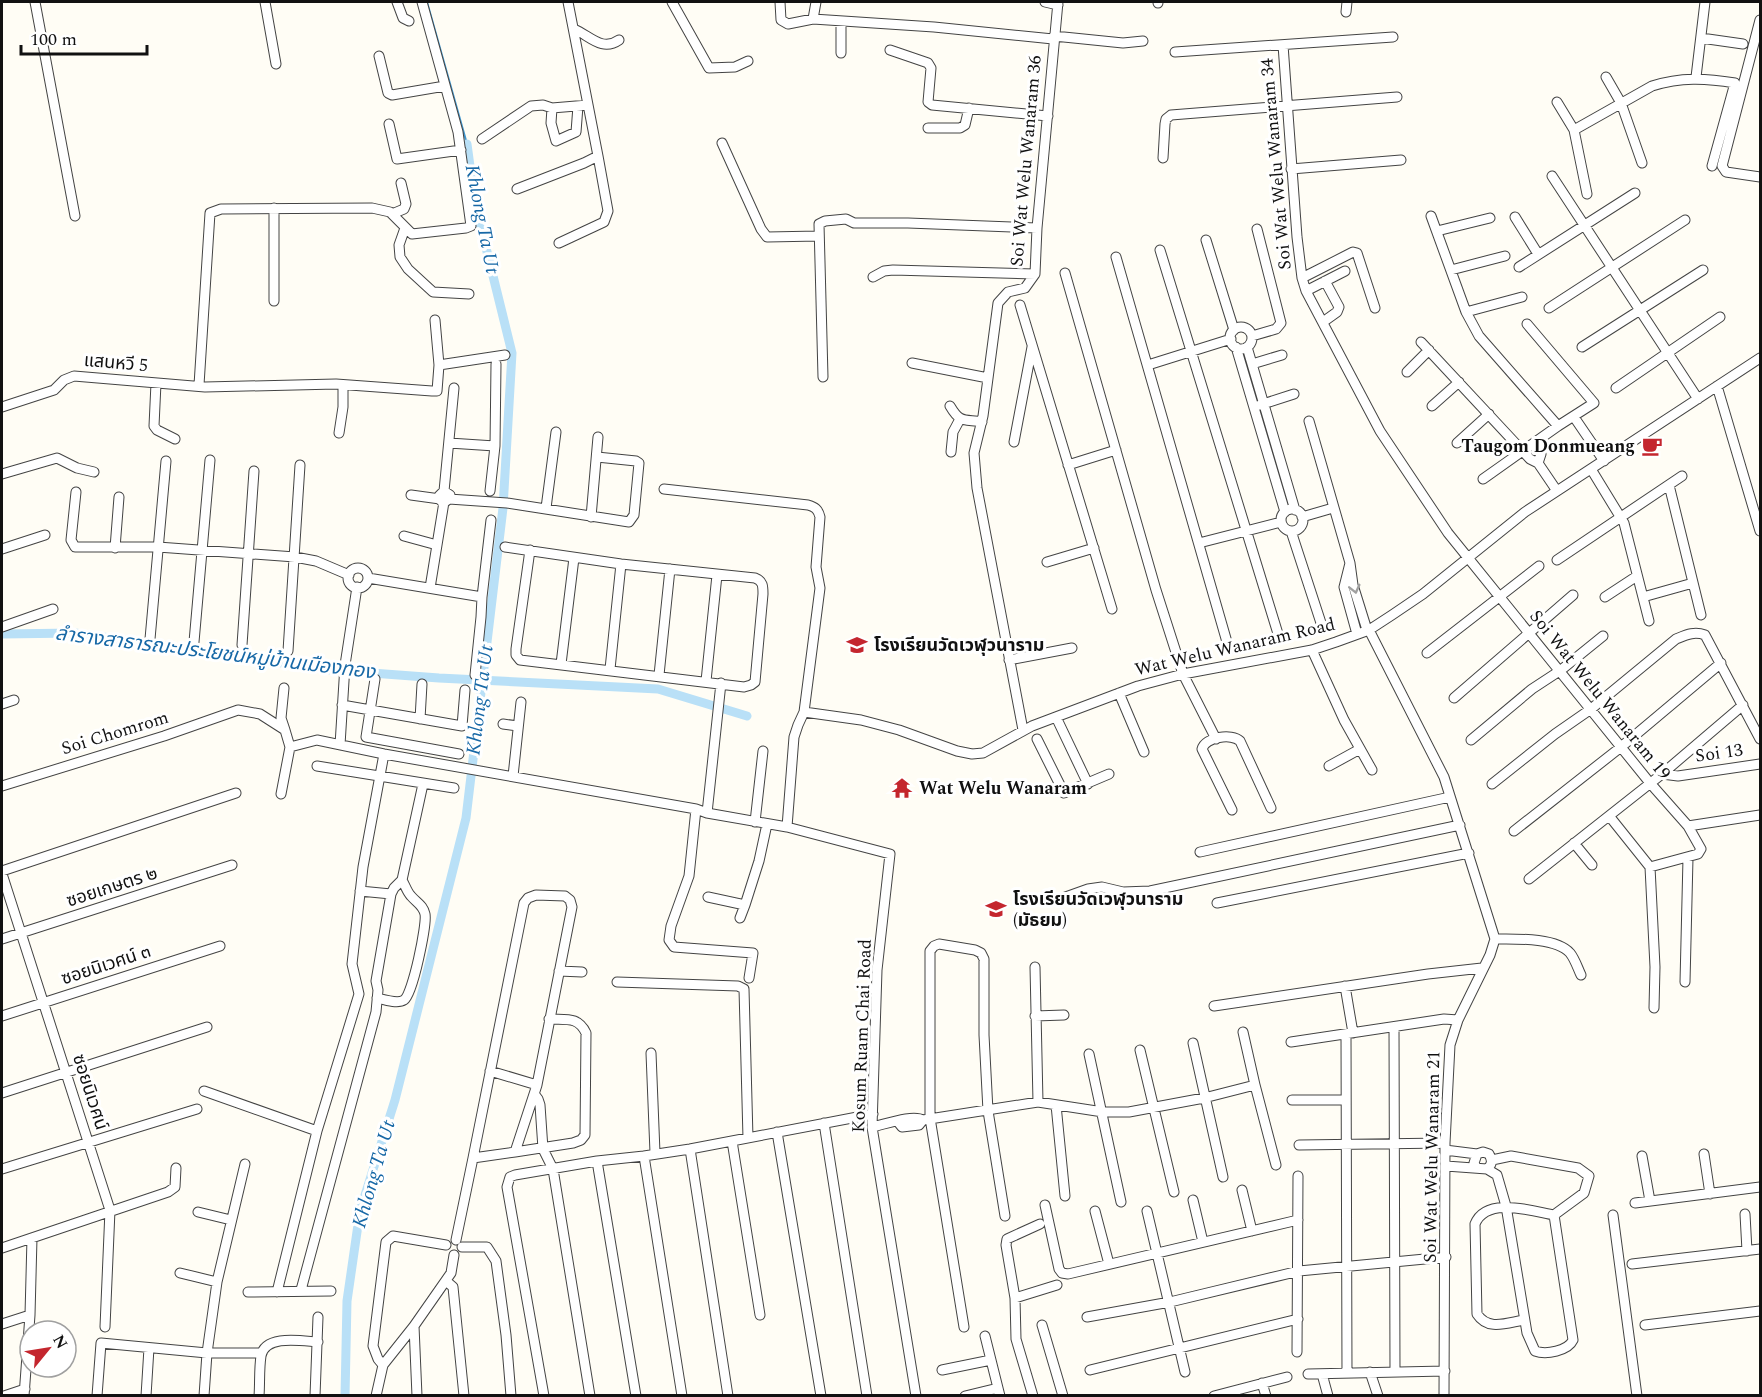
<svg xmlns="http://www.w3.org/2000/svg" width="1762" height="1397" viewBox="0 0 1762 1397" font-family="Spectral,'Noto Sans Thai',serif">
  <rect width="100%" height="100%" fill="#fffdf5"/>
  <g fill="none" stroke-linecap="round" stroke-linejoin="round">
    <path stroke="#3f96cf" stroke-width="2" d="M427 2 467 144"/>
    <path stroke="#b9e0f7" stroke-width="9" d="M2 634 75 633 331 670 439 678 658 689 747 716
      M345 1396 347 1301 360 1211 395 1100 466 818 503 508 512 353 475 203 467 144"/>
    <g stroke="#444" stroke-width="11">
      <path id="minor" d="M35 2 75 216
        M265 2 276 64
        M397 2 403 18 409 21
        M672 2 709 68 735 67 748 61
        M780 2 781 20 788 24 813 19 934 27 1053 39
        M1045 2 1058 5
        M1158 2V3
        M1346 12 1347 2
        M813 19 816 2
        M1760 20 1722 166 1726 172 1760 177
        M841 21V53
        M574 29C590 36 602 52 619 40
        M1054 36 1123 43 1143 41
        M1701 38 1743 44
        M1283 45 1297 237 1302 278 1306 291 1380 431 1448 533 1650 783 1688 826 1701 849 1698 854 1650 867
        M890 50 928 63 931 68 928 102 932 105 1048 116
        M1175 52 1393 37
        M379 56 388 93 392 95 445 86
        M1606 77 1621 103 1642 163
        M1696 77 1705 2
        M1557 102 1574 130 1587 194
        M552 108 551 123 556 141 576 132 578 106
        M389 124 397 159 461 150
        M928 128H960L965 125 969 108
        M1574 130 1652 86C1681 77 1705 78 1735 83L1712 166
        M482 139 531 106 543 105 552 108 588 105
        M722 143 761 229 767 237 819 236
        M1163 158 1165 124 1166 119 1171 115 1397 97
        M1291 169 1401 160
        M1552 176 1698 399
        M517 189 584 163 598 156 568 2
        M274 208V301
        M392 214 404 209 406 204 401 183
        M1431 216 1466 312 1479 336 1558 426
        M1515 217 1538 254
        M405 228 399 245 400 257 408 269 433 292 469 294
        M1437 231 1490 218
        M1206 240 1234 330
        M559 243 604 222 608 211 598 156
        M1160 250 1279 637
        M1116 257 1229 649
        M1519 267 1635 193
        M1451 270 1505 256
        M1065 273 1156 590 1183 674 1216 739
        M873 277 884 271 893 270 1035 274
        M1302 278 1353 252 1357 253 1375 308
        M1306 291 1345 271
        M1020 305 1112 609
        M1549 308 1685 220
        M1466 312 1522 297
        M435 320 439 365
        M1323 322 1337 312 1339 307 1325 281
        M1230 338a11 11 0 1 1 22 0a11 11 0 1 1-22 0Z
        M1252 336 1276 329 1281 323 1257 229
        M1421 342 1530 459 1538 463 1557 491
        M1236 347 1285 512
        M1247 347 1295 510
        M1582 347 1703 270
        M912 363 988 378
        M1252 364 1282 355
        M1148 365 1231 339
        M1407 372 1429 350
        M823 377 819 224 825 221 846 219 854 223H908L1037 228
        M156 383 154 426 157 430 175 439
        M199 385 210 213 221 209 372 208 390 212 412 234 466 228 471 226 458 132 422 2
        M1717 386 1760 531
        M1616 388 1720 317
        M1260 405 1294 394
        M950 406C960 423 963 419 982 422
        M1432 406 1459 382
        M2 407 54 390 64 380 74 376 205 387 336 384 432 391H437L439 365 505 355
        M1574 417 1604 461
        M1309 421 1350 563
        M339 433 343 407V385
        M1014 442 1032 347
        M449 443 495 446
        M1457 443 1489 414
        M1534 443 1541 454 1538 463
        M951 452 953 432 960 419
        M1068 465 1116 450
        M1591 469 1624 523 1649 621
        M2 474 57 458 77 468 94 472
        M1483 479 1558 426 1594 403 1527 324
        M1669 485 1701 615
        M664 489 808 505C815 507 818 509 820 517L816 567 820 588 804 712
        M444 491 450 495 449 499 445 502 441 501 439 496 444 491 454 388
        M490 491 495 446 496 364
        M76 492 71 540 75 547H158L295 557 316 561 349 575
        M411 495 440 499
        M449 499 507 503 629 522 634 515 639 463 636 461 597 457
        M546 508 556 432
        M1281 520a11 11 0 1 1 22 0a11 11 0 1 1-22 0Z
        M591 517 598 437
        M1302 517 1333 508
        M1291 531 1322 626
        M404 536 437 545
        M1199 543 1281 522
        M505 547 621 564 755 578C763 581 763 586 763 594L755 682 751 685 744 687 520 660 516 655V649L530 550
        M115 548 119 497
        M2 549 45 535
        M1557 560 1682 476
        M1047 562 1094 548
        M348 578a10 10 0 1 1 20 0a10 10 0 1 1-20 0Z
        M368 578 482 597 491 520
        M430 588 444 502
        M1605 597 1637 576
        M1643 597 1693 583
        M2 627 53 609
        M1369 630 1444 777 1495 939 1490 955 1458 1020 1450 1045 1445 1143 1444 1396
        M1357 634 1344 587 1350 563 1353 585 1367 630
        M150 639 166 461
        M194 642 210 460
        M242 645 254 471
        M1312 650 1344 720 1372 770
        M288 651 300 465
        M1427 653 1539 566
        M1009 660 1072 648
        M561 664 574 558
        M610 669 621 564
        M475 675 481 617 482 597
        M659 675 670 569
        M375 679 366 737 459 754
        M706 681 717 575
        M284 688 281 718 285 730
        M1119 693 1144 752
        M1454 698 1573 595
        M2 704 14 700
        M342 705 462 726 465 690
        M1056 717 1088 784
        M420 719 422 684
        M503 724 518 726
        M1023 730 977 488 974 453 983 416 998 303 1008 292 1025 288 1035 274 1037 228 1058 2
        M1037 739 1064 793 1109 774
        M1471 740 1532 689 1561 670 1603 636
        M340 745 345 665 357 587
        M317 766 454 788
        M1329 766 1360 749
        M1662 774 1743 705
        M513 776 521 702
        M1492 784 1555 734 1591 709 1676 639C1686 635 1694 631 1705 635L1760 739
        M2 786 164 736 238 710 260 714 285 730 290 747 317 740 384 754 696 809 707 813 787 827 890 854 877 970 872 1127 916 1396
        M281 794 290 747
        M696 809 689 876 671 926 669 940 674 947 753 953 749 978
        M1232 810 1202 749C1205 737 1232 733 1240 741L1271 808
        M707 813 721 683
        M1610 817 1650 867 1655 967 1654 1008
        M755 822 763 751
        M1688 826 1760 815
        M787 827 794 737 798 725 804 712 861 720 899 730 957 751 972 754 983 753 1032 726 1138 686 1183 674 1312 650 1336 642 1369 630 1392 615 1423 594 1525 512 1760 358
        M1514 831 1621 747 1721 663
        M1574 843 1592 865
        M1200 852 1450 797
        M2 871 236 793
        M2 874 110 1210 105 1327
        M1529 879 1662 774 1678 776 1760 764
        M360 891 391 894
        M536 895 565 896 570 900 572 907 537 1085 515 1152 473 1158 524 903 528 898Z
        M708 897 745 905 759 861 767 824
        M1060 899 1088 889 1102 887 1123 892 1150 891 1460 825
        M1217 903 1469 853
        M740 918 745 905
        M2 939 232 865
        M1495 939C1514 939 1556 937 1570 953 1575 959 1578 969 1581 975
        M1035 967 1038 1102
        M559 971 582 972
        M617 982 738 986 744 989 748 1138
        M1685 982 1688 858
        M1345 986 1353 1033
        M377 998C385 1000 398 1004 404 1000 413 994 427 924 425 914 423 905 417 903 411 896 407 892 405 885 402 880
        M1214 1006 1428 974 1482 968
        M2 1016 220 946
        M1035 1016 1064 1015
        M1394 1027 1395 1372
        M1346 1035 1347 1373
        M1291 1042 1444 1019 1458 1020
        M1193 1043 1223 1177
        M1140 1050 1174 1192
        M651 1053 655 1153
        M1089 1054 1121 1202
        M490 1071 537 1085
        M1255 1085 1276 1165
        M204 1091 317 1131
        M2 1093 207 1027
        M535 1095 538 1099 540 1105 543 1149 553 1169 590 1396
        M1292 1100H1346
        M1056 1105 1065 1196
        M898 1122 902 1127 919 1125 923 1120
        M824 1123 867 1396
        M872 1127C886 1124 913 1114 923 1120L1038 1102 1103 1112H1129L1204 1098 1255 1085 1243 1032
        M777 1132 821 1396
        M732 1141 760 1315
        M1299 1145 1445 1143
        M690 1149 728 1396
        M1445 1150 1477 1154
        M515 1152 573 1143 581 1140 585 1135 586 1033C578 1016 566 1020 549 1019
        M1704 1154 1710 1194
        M644 1156 682 1396
        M1642 1156 1650 1201
        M1492 1160 1511 1156 1578 1168 1589 1176 1584 1193 1554 1215C1532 1211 1486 1196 1475 1224L1477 1314C1488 1331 1506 1323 1524 1320
        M597 1161 636 1396
        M1446 1166 1487 1169C1493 1164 1492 1160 1489 1154L1483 1152 1477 1154 1474 1163 1476 1167
        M2 1169 197 1109
        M1487 1169 1497 1175 1506 1206 1527 1333 1535 1351C1546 1355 1568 1351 1573 1340L1554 1215
        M1242 1190 1252 1231
        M1193 1200 1203 1242
        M1635 1203 1760 1187
        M1045 1205 1059 1269 1062 1273 1068 1274 1298 1220
        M1095 1211 1109 1264
        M1147 1211 1185 1372
        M198 1212 231 1220
        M1745 1214 1747 1251
        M1613 1215 1637 1396
        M456 1240 473 1158
        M462 1247H487L496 1261 506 1335 511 1396
        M2 1248 168 1192 175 1187 176 1168
        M1632 1264 1760 1249
        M180 1273 217 1282
        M446 1281 453 1287 464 1396
        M301 1290 376 1012 378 990 376 981 391 894 394 888 402 880 423 784
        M248 1292 331 1291
        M277 1292 317 1131 359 994 352 964 363 867 384 754
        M1015 1298 1057 1285
        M1087 1317 1170 1302 1299 1271 1446 1257
        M2 1324 30 1315
        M1042 1325 1063 1396
        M1645 1325 1760 1311
        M964 1327 930 1118V951L934 946 939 944 975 950 981 953 984 959V1035L988 1111 1005 1216
        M985 1336 1000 1396
        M1297 1352 1298 1176
        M383 1365 378 1359 373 1346 386 1242 393 1236 446 1245
        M942 1370 991 1360
        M1090 1370 1298 1319
        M1370 1372 1378 1396
        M1308 1374 1445 1371
        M1322 1374 1328 1396
        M1262 1383 1266 1396
        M4 1396 25 1389
        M24 1396 30 1315 32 1238
        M97 1396 101 1343 207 1353H261
        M146 1396 149 1348
        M204 1396 207 1353 217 1282 245 1164
        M259 1396C260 1383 259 1369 261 1356 265 1334 302 1341 318 1342
        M315 1396 318 1317
        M376 1396 383 1365 414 1326
        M417 1396 414 1326 451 1273 454 1255
        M544 1396 507 1187 510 1177 515 1175 597 1161 644 1156 690 1149 873 1114
        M965 1396 998 1388
        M1033 1396 1016 1339 1015 1298 1006 1245 1007 1239 1040 1224
        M1214 1396 1287 1377"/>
    </g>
    <use href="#minor" stroke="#fff" stroke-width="9"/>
  </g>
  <defs><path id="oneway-chevron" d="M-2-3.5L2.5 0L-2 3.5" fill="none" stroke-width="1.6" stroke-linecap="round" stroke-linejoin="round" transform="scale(1.5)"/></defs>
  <use stroke="#a0a0a0" href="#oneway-chevron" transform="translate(1355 589) rotate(76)"/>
  <defs>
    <g id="cafe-bare" transform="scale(1.62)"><path d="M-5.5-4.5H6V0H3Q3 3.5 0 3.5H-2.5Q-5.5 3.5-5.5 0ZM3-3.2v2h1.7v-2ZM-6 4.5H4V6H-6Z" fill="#c4262e" stroke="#fff" stroke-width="2.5" paint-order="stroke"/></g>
    <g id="school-bare" transform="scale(1.62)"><path d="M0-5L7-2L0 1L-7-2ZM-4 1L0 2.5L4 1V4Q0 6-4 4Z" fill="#c4262e" stroke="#fff" stroke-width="2.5" paint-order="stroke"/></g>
    <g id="temple-bare" transform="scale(1.62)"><path d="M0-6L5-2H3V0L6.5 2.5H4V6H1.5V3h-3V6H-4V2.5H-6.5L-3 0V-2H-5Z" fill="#c4262e" stroke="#fff" stroke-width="2.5" paint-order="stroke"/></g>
  </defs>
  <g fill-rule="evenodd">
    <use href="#cafe-bare" x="1652" y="446"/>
    <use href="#school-bare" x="857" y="645"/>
    <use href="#temple-bare" x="902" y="788"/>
    <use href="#school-bare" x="996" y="909"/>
  </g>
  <g text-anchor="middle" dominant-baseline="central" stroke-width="6" stroke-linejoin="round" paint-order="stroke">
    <g font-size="18" fill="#111" stroke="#fff">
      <text transform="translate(1026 161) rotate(-85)">Soi Wat Welu Wanaram 36</text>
      <text transform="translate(1276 164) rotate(-95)">Soi Wat Welu Wanaram 34</text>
      <text transform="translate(116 363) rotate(5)">แสนหวี 5</text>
      <text transform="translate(1235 647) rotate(-13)">Wat Welu Wanaram Road</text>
      <text transform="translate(1600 695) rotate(51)">Soi Wat Welu Wanaram 19</text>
      <text transform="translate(115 733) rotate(-17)">Soi Chomrom</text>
      <text transform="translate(1719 753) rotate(-8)">Soi 13</text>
      <text transform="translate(112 887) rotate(-18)">ซอยเกษตร ๒</text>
      <text transform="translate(106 965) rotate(-18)">ซอยนิเวศน์ ๓</text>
      <text transform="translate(862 1036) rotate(-88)">Kosum Ruam Chai Road</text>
      <text transform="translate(90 1092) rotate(72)">ซอยนิเวศน์</text>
      <text transform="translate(1432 1157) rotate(-89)">Soi Wat Welu Wanaram 21</text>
    </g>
    <g font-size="18" font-weight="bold" fill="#111" stroke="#fff" text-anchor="start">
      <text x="1635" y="446" text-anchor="end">Taugom Donmueang</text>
      <text x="874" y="645">โรงเรียนวัดเวฬุวนาราม</text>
      <text x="919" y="788">Wat Welu Wanaram</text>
      <text x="1013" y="899">โรงเรียนวัดเวฬุวนาราม<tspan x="1013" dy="21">(มัธยม)</tspan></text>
    </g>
    <g font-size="20" font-style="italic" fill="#1768a6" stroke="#fff">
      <text transform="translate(482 219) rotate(79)">Khlong Ta Ut</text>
      <text transform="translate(215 653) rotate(7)">ลำรางสาธารณะประโยชน์หมู่บ้านเมืองทอง</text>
      <text transform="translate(480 700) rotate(-83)">Khlong Ta Ut</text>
      <text transform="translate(374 1174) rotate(-74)">Khlong Ta Ut</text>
    </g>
  </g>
  <rect width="1762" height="1397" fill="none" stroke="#111111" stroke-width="6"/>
  <g transform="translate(48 1349) rotate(60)"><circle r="28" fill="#ffffff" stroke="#a0a0a0" stroke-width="1.5"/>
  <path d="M0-4.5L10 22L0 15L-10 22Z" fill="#c4262e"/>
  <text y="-9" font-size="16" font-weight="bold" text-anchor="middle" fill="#111111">N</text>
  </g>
  <path d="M21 45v9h126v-9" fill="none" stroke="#111111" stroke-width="3"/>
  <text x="30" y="45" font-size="18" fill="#111111" stroke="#ffffff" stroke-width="4.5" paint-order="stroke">100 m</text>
</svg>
